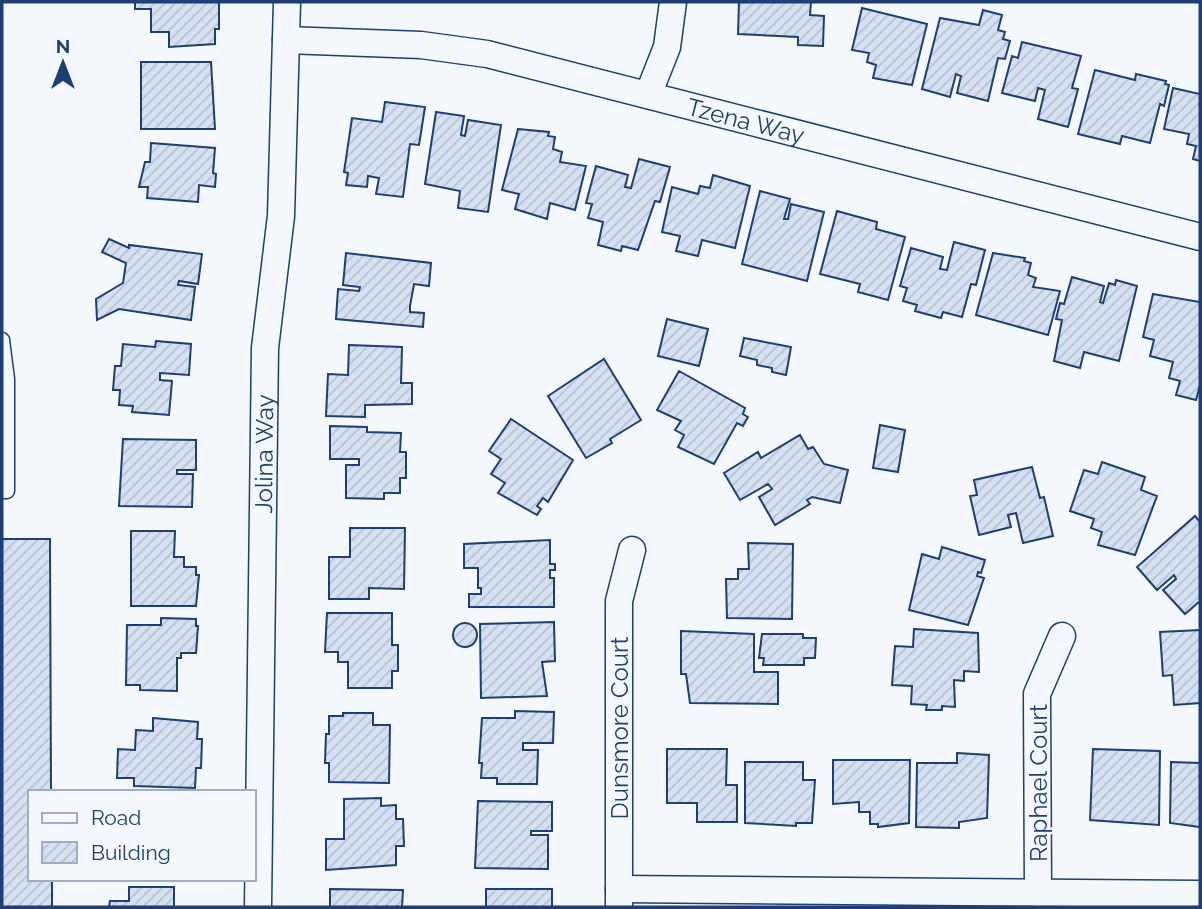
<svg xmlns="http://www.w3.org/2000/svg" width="1202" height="909" viewBox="0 0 1202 909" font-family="Raleway,sans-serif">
  <defs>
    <pattern id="building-hatch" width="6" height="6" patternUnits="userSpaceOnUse" patternTransform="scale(1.75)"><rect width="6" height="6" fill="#d5e0f0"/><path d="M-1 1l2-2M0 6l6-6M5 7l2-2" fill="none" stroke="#b6c1d1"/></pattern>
  </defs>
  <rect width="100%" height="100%" fill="#f4f7fb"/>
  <path fill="url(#building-hatch)" stroke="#1d3f73" stroke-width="2" d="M135 2H219V29H215V44L169 47V32H151V9H135Z
    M739 2H811L810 15 824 16 823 46 798 45V37L738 34Z
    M862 8 927 24 912 85 873 78 876 65 867 62 869 53 852 50Z
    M983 10 1002 15 998 30 1005 32 1003 39 1010 41 1005 59 998 58 988 101 957 93 961 76 956 74 950 97 922 89 940 18 979 25Z
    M1022 42 1081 56 1072 88 1078 89 1068 127 1038 119 1045 90 1038 88 1035 101 1002 93 1012 56 1018 58Z
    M141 62H211L215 129H141Z
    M1095 70 1135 80 1136 74 1166 81 1165 84 1169 85 1164 106 1160 104 1150 143 1122 136 1120 144 1078 134Z
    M1173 88 1200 94V161L1193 159 1196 146 1187 144 1189 134 1164 129Z
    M385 102 425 107 419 145 410 144 403 197 376 194 379 178 368 176 367 187 346 185 348 173 344 172 352 118 382 122Z
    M436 112 464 116 461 135 465 136 468 120 501 125 488 212 458 208 460 191 425 184Z
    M518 129 549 132 548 136 555 137 553 149 562 152 560 162 586 166 575 210 550 203 547 219 515 209 519 194 502 190Z
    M151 143 215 148 213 173 216 174 215 187 199 185 198 202 147 198 148 187H139L145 162H150Z
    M639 159 670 167 660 202 655 201 638 250 622 246 621 251 598 245 603 222 588 218 592 204 586 203 596 166 628 175 625 187 631 188Z
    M713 175 750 186 735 248 702 240 698 256 676 251 680 236 662 232 672 187 698 194 700 186 710 188Z
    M760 191 790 199 784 219H788L791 204 824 212 807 281 742 264Z
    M837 211 877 222 876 229 905 237 888 300 858 292 860 284 820 274Z
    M109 239 129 248V245L202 254 198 284 179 281 178 285 195 287 191 320 119 309 97 320 96 299 123 283 126 263 102 252Z
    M954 242 985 250 976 285 971 284 962 317 943 312 941 318 915 311 917 305 903 301 907 288 900 286 911 248 943 257 940 269 947 270Z
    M346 253 431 263 429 286 414 284 410 306V312L424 313 423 327 336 319 338 289 359 291 360 287 343 285Z
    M993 253 1025 258 1024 261 1031 263 1028 275 1036 278 1033 287 1060 291 1048 335 976 315Z
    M1072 277 1104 286 1100 302 1103 303 1109 283 1115 285 1116 280 1137 286 1119 361 1084 352 1080 368 1054 361 1062 320 1056 319 1060 303 1064 304Z
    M1153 294 1200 302V385L1196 400 1176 395 1180 381 1169 378 1173 362 1150 356 1154 340 1143 337Z
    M667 319 708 329 699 366 658 356Z
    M744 338 791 347 786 375 772 372V368L757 365V360L740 356Z
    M156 341 191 344 189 375 160 373V380L172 381 169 415 132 412 133 406 119 405 120 390H113L115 366H121L123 344 155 347Z
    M349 345 402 347 401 383H412V404L365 405V417L326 416 328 374 348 375Z
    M604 359 641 420 610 439 612 443 586 458 548 396Z
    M679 371 745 408 743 414 748 417 743 426 737 423 714 464 678 447 684 435 675 430 681 421 657 410Z
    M511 419 573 460 548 502 543 498 537 506 541 509 537 515 498 493 505 483 491 474 501 459 489 451Z
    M880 425 905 430 898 472 873 468Z
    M330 426 367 427V432L401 433 400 452H406V478H400V493H384V499L346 498V465H359V459H330Z
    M800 435 808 449 813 447 824 464 848 470 840 503 812 497 807 500 810 504 775 525 759 497 772 489 768 484 740 500 724 473 758 452 761 458Z
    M123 439 196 440V470H177V474H193L192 507 119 506Z
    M1102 462 1145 477 1141 490 1157 496 1135 555 1098 545 1102 532 1091 528 1094 519 1070 511 1084 470 1098 474Z
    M1032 467 1040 498 1044 497 1053 536 1023 543 1016 513 1008 515 1011 527 979 535 970 496 977 495 974 480Z
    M1195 516 1200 522V601L1185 614 1163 590 1176 579 1174 575 1157 590 1137 567Z
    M350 528H405L404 589 369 588V599H329V557H350Z
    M131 531H175L174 557H184V567H196V575H199L196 606H131Z
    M2 539H50L51 792H30V879H52V907H2Z
    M550 540V564H555V570H550V578H554V607H469V594H481V588H478V568H464V544Z
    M748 543 793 544 792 619 727 618 726 579H738V569H749Z
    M942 547 985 560 981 573 978 572 977 576 984 578 968 625 909 610 922 554 939 559Z
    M327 613H392V645H398V671H392V688H348V662H338V652H325Z
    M161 618 196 619V626H198L196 653H181V658H177V691L140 690V685H126L127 625H161Z
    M554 622 555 661 542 662 547 696 481 698 480 624Z
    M453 635a12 12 0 1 1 24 0a12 12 0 1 1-24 0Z
    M914 629 978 633 979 672 964 671V681L954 680 955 707 942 706V710H926L927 705 911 704 912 686 892 685 895 646 913 647Z
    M1200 630V703L1174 705 1172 675 1163 676 1160 632Z
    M681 631 754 634V672H778V704L690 703 686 674H681Z
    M762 634H803V638H816L815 658H804V665H763L764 658H759Z
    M515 711 554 712 553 743H523V750H538L537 784H497V778H481L482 763H479L482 718H515Z
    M343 713H373V725H390L389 783 329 782V763H325L326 734H329V716H343Z
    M153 718 198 722 197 739H202L201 768H196L195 788 134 786V778H117L118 749 135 750 136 730 153 731Z
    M667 749H727L726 785H737V822H697V803H667Z
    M1093 749 1160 751 1159 825 1090 820Z
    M957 753 989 755 987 818 959 822V828L916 827 917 763H957Z
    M833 760H910L909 823 878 827V824H870V812H859V802L833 804Z
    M745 762H803V780H815L812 823H796V826L745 823Z
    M1171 762 1200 763V827L1170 823Z
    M381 798V806L396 805V819H403L404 846H396V865L326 870V839H344V799Z
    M478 801 552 802V831H531V835H548V869L475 868Z
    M129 887H174V907H109L110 901H129Z
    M330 889 403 890 402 907H330Z
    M486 889H552V907H486Z"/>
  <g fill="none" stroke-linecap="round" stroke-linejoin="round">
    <g stroke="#1d3f73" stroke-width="17">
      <path id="service" d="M2 340 7 379V491H2"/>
    </g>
    <g stroke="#1d3f73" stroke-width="29">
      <g id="minor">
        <path id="s1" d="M286 40 421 45 487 54 1200 237"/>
        <path d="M648 95 667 47 673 2"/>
        <path d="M619 889 1200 894"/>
        <path d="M1038 893 1037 694 1062 636"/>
        <path d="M619 906V601L632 550"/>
        <path id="s2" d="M258 907 265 348 281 216 287 2"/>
      </g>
    </g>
    <use href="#service" stroke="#f4f7fb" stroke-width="14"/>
    <use href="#minor" stroke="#f4f7fb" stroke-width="26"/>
  </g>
  <g text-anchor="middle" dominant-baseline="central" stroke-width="5" stroke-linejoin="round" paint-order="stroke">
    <g font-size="24" fill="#1d3f73" stroke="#f4f7fb">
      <text stroke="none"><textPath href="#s1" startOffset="469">Tzena Way</textPath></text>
      <text stroke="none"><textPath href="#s2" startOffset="453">Jolina Way</textPath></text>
      <text transform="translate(619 728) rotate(-90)">Dunsmore Court</text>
      <text transform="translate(1038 783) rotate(-90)">Raphael Court</text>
    </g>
  </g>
  <rect width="1202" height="909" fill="none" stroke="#1d3f73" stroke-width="7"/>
  <rect x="28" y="790" width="228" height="91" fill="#f4f7fb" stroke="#9eadc5" stroke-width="2"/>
  <rect x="42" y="813" width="35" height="10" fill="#f4f7fb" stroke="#9eadc5" stroke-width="2"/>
  <text x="91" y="825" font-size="21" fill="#1d3f73">Road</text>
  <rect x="42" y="842" width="35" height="21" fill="url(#building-hatch)" stroke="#9eadc5" stroke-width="2"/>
  <text x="91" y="860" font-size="21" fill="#1d3f73">Building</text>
  <g transform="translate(63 63)" stroke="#f4f7fb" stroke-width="5" paint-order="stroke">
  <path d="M0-5L12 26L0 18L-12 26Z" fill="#1d3f73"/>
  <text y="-10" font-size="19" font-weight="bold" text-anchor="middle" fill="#1d3f73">N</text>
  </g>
</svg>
